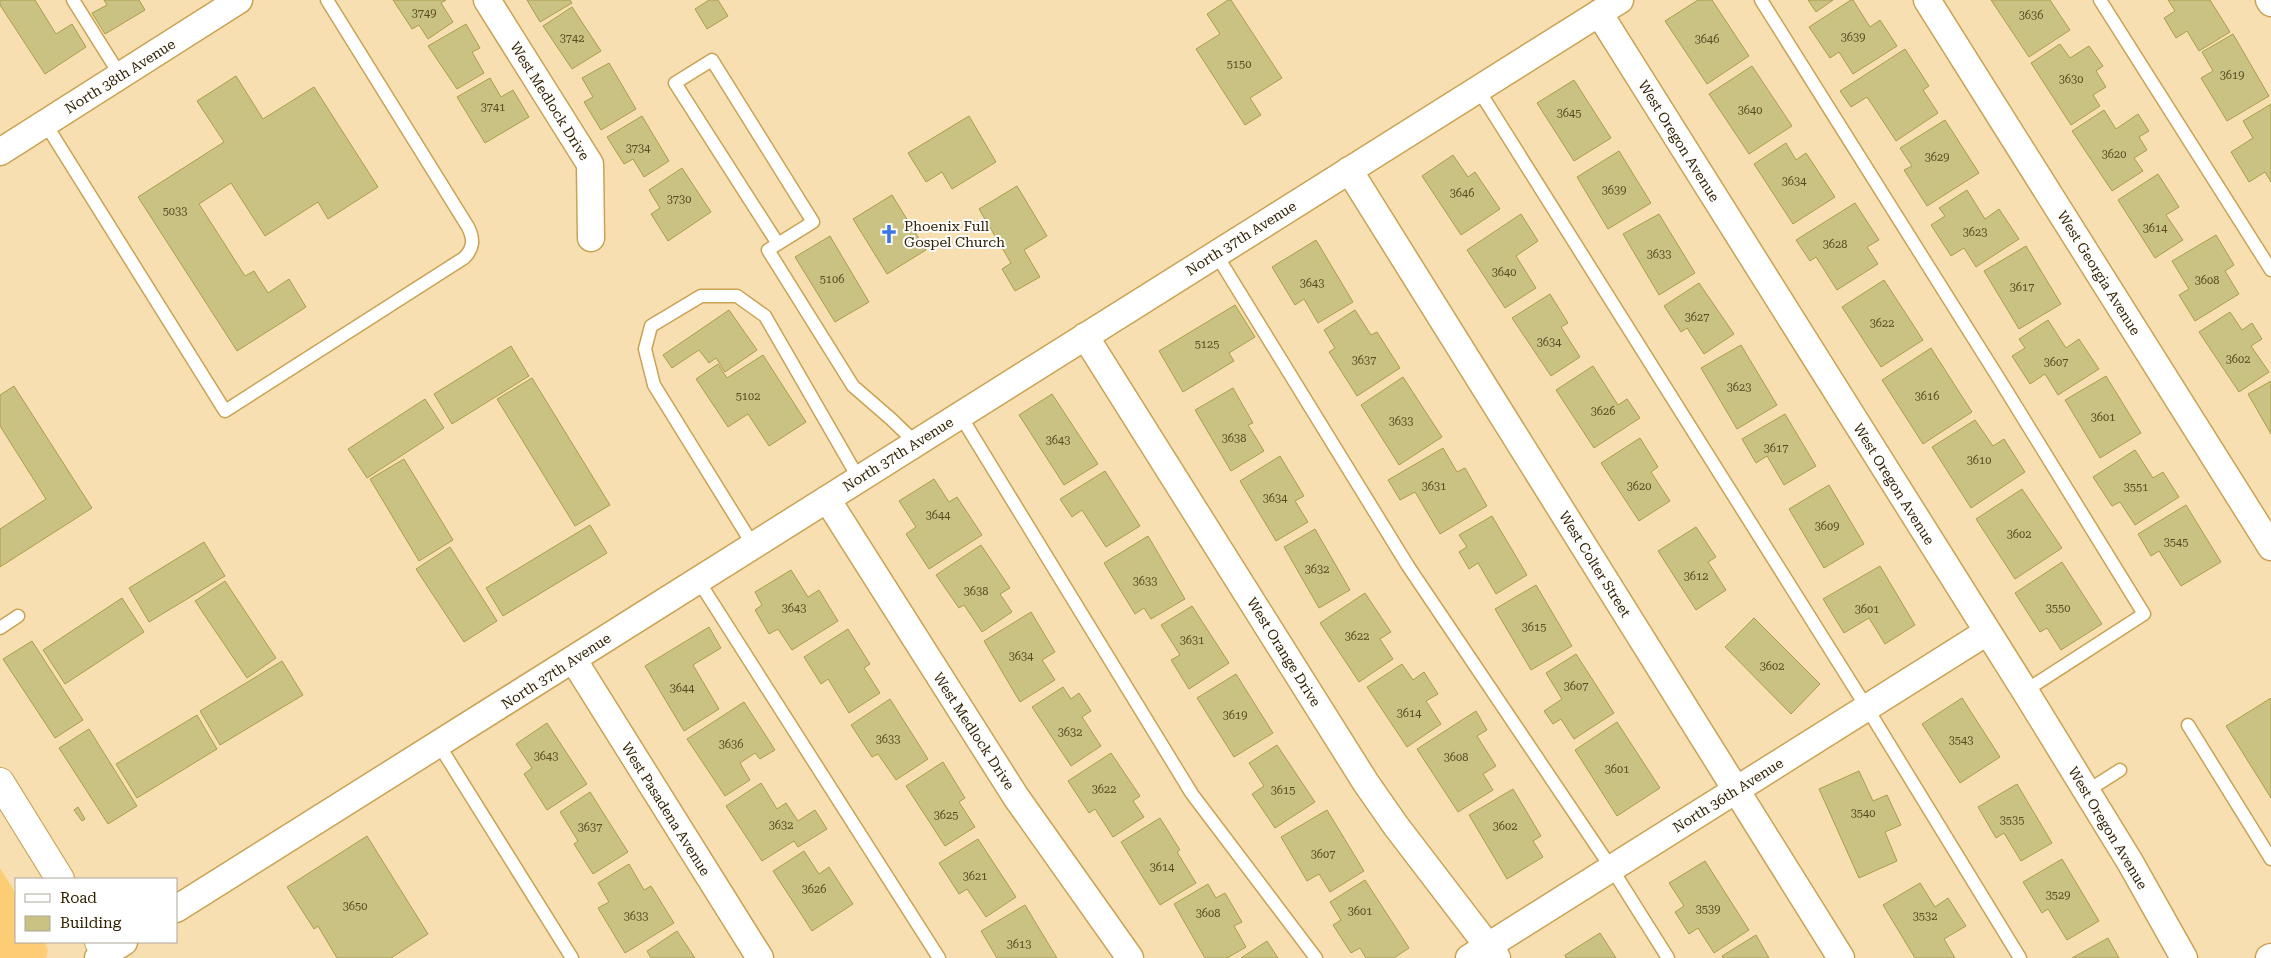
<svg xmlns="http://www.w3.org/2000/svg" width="2271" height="958" viewBox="0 0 2271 958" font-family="'Roboto Serif',serif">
  <rect width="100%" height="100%" fill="#f8dfb1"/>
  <path fill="#fccd75" d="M0 868 16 894V942H45L48 951 46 958H0Z"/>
  <path fill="#c9c283" stroke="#aa9e48" d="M0 0H35L56 34 72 24 86 47 45 74 0 5Z
    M104 0H139L145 10 105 34 92 13 107 5Z
    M393 0H446L441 3 453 22 428 39 419 25 412 29Z
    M527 0H570L572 3 540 22Z
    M709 0H718L728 16 707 29 695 9Z
    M1228 0H1231L1282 78 1250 98 1261 115 1245 125 1196 49 1220 34 1207 14Z
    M1698 0H1712L1749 56 1707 84 1665 21Z
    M1808 0H1833L1816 12Z
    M1851 0H1853L1870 27 1880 20 1897 46 1853 74 1839 52 1830 58 1809 27Z
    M1991 0H2050L2070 30 2029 57Z
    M2168 0H2210L2230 32 2199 51 2187 31 2176 38 2164 18 2175 11Z
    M572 7 601 51 572 69 543 26Z
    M466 24 480 48 472 52 484 73 457 89 428 46Z
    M2233 34 2269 96 2227 121 2201 78 2213 71 2202 52Z
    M2060 44 2070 58 2089 46 2103 66 2096 71 2106 87 2093 95 2100 106 2071 125 2031 63Z
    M1905 49 1929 86 1923 90 1938 113 1896 141 1867 97 1851 107 1840 91Z
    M609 63 636 109 601 130 584 102 593 97 582 78Z
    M1752 66 1792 126 1749 154 1709 94Z
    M236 76 263 119 314 87 378 187 328 219 318 202 265 236 231 183 199 204 245 276 254 271 268 293 289 279 306 307 237 351 138 197 224 142 197 101Z
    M490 78 501 97 513 90 529 117 485 143 457 97Z
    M1574 80 1611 138 1574 161 1537 103Z
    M2271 104V182L2265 172 2249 182 2231 152 2253 138 2243 121Z
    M2104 110 2116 129 2138 114 2149 131 2139 137 2147 150 2134 158 2143 171 2112 191 2072 131Z
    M642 116 669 161 644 177 633 159 624 164 607 137Z
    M969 116 996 162 952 189 942 172 926 182 908 153Z
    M1945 120 1979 173 1927 206 1904 170 1912 166 1900 148Z
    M1786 143 1796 160 1806 153 1835 197 1793 224 1754 164Z
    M1619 151 1651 203 1608 229 1577 177Z
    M1453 155 1468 177 1475 172 1500 209 1461 235 1422 176Z
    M682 168 711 212 668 241 651 214 660 208 649 190Z
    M2158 174 2179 207 2166 215 2183 240 2155 258 2118 200Z
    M1017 186 1047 236 1024 250 1040 277 1015 291 1002 269 1011 263 979 209Z
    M1967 190 1985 219 1999 209 2019 239 1976 267 1964 248 1951 256 1931 225 1945 216 1939 208Z
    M892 195 926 250 887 274 853 219Z
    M1855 203 1879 240 1867 247 1878 264 1837 290 1816 257 1810 261 1796 240Z
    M1521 214 1538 241 1516 256 1536 288 1505 308 1467 250Z
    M1659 214 1695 273 1659 295 1623 234Z
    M2216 235 2234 265 2225 271 2239 294 2195 321 2179 295 2189 289 2172 261Z
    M830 236 869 302 835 322 795 257Z
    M1316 240 1353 302 1318 323 1304 299 1295 305 1272 267Z
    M2026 246 2061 304 2019 329 1984 271Z
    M1884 280 1923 340 1881 367 1842 307Z
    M1699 283 1734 334 1704 354 1687 328 1681 332 1664 306Z
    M1550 294 1568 323 1561 327 1580 357 1551 376 1512 318Z
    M1235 305 1255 337 1229 353 1234 361 1183 392 1159 351Z
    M729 310 757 350 725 372 716 358 709 363 699 350 672 368 663 355Z
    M1355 310 1371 335 1377 332 1400 368 1357 396 1329 352 1335 348 1324 330Z
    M2230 312 2242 330 2252 323 2262 339 2251 346 2269 372 2239 392 2199 332Z
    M2048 320 2066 348 2079 339 2099 369 2058 395 2045 374 2030 384 2012 356 2025 348 2019 339Z
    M1741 345 1777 405 1737 429 1701 368Z
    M511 346 529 376 452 424 434 394Z
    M1931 348 1972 412 1923 444 1882 380Z
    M763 355 806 422 769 446 748 414 728 427 696 379 718 364 727 378Z
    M1593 366 1618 405 1627 399 1640 418 1594 448 1556 390Z
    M2106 376 2141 433 2100 458 2065 400Z
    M1403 377 1442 437 1399 465 1361 405Z
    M532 378 610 505 575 526 497 399Z
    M2271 381V434L2248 394Z
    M14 386 92 508 0 567V529L46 499 0 426V395Z
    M1233 388 1253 423 1248 425 1264 451 1231 471 1195 410Z
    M1052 394 1098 464 1064 485 1019 415Z
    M425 399 444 428 367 478 348 449Z
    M1785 414 1816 466 1784 485 1767 456 1756 463 1742 439Z
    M1975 420 1993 446 2004 439 2025 472 1971 508 1932 447Z
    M1640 438 1658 467 1651 472 1670 501 1639 521 1601 463Z
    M1443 448 1457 472 1465 468 1487 506 1440 534 1415 492 1400 500 1388 480Z
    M2135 450 2153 478 2163 472 2179 497 2135 525 2120 502 2112 506 2093 477Z
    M1280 456 1304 496 1295 501 1308 522 1276 541 1240 481Z
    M404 459 453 540 419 561 370 479Z
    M1105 471 1140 526 1106 547 1082 510 1072 517 1060 499Z
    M934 479 949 502 957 497 982 535 929 569 906 534 916 527 899 501Z
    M1829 485 1864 544 1824 568 1789 509Z
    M2022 489 2062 548 2015 579 1976 519Z
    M2186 505 2221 562 2181 586 2159 551 2151 556 2138 534Z
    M1492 516 1527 575 1496 594 1478 563 1469 569 1459 552 1467 547 1459 535Z
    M590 525 607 553 503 616 486 588Z
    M1696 527 1716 557 1708 562 1726 590 1696 610 1658 551Z
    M1315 529 1350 590 1319 608 1284 547Z
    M1148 536 1185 599 1151 619 1144 608 1135 614 1104 563Z
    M204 542 225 576 149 622 129 588Z
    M981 545 1010 588 1000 594 1012 612 982 632 964 605 959 608 936 575Z
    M450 547 497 621 464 642 416 569Z
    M2062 562 2102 624 2061 650 2047 628 2040 632 2015 593Z
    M1880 566 1915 625 1885 644 1869 618 1844 633 1823 599Z
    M791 570 808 597 819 590 838 621 792 650 778 629 769 634 755 610 762 605 755 592Z
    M225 581 276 658 247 678 195 601Z
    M1536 585 1572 646 1531 670 1495 609Z
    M1365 593 1391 632 1380 639 1393 659 1359 682 1320 623Z
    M122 598 144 632 65 684 43 650Z
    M1192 606 1229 663 1189 689 1171 660 1180 655 1161 625Z
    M1031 612 1055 652 1042 660 1055 680 1020 702 984 641Z
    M1754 618 1820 684 1791 714 1725 647Z
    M709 627 721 648 693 665 719 709 684 731 645 666Z
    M848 629 870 664 864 668 880 693 849 713 828 679 821 684 804 657Z
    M32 641 83 720 55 738 3 659Z
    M1576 654 1614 713 1574 739 1561 719 1553 724 1544 711 1562 699 1546 673Z
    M282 661 303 695 220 745 200 711Z
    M1402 664 1413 680 1424 672 1438 694 1426 701 1441 724 1407 747 1367 687Z
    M1236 674 1273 733 1234 757 1197 698Z
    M1063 687 1071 699 1079 693 1091 711 1082 717 1101 746 1071 766 1032 707Z
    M1962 698 2000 757 1960 783 1922 724Z
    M2271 698V798L2226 726Z
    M890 699 928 759 896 780 878 754 872 757 851 725Z
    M744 702 775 750 760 759 755 753 740 763 750 780 725 796 687 739Z
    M1476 711 1487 730 1477 736 1496 766 1483 774 1493 790 1458 812 1417 749Z
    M197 715 217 749 137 798 116 764Z
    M1617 722 1660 788 1617 816 1575 750Z
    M547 723 587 784 547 810 524 774 532 768 516 744Z
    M89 729 137 806 108 824 59 748Z
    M1277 745 1315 802 1275 828 1252 794 1264 786 1249 763Z
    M1111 753 1140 796 1133 801 1144 817 1113 837 1095 809 1089 813 1068 781Z
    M943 762 965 798 959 802 975 827 945 846 906 786Z
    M1859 771 1873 801 1887 795 1901 825 1885 832 1897 861 1859 878 1819 789Z
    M761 783 777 809 786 803 798 821 815 810 827 829 798 847 794 841 762 861 726 806Z
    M2017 784 2052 843 2021 861 2004 833 1996 838 1978 807Z
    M1513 789 1541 836 1533 841 1543 857 1507 879 1469 815Z
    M590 792 628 852 593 874 574 844 578 841 560 812Z
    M78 807 85 819 82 821 74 810Z
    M1327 810 1364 871 1330 892 1319 874 1307 881 1281 837Z
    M1160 818 1180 850 1177 852 1196 883 1160 905 1121 842Z
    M367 836 428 934 391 958H337L318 926 314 929 287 887Z
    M978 839 1016 897 986 917 967 889 959 894 939 863Z
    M804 851 819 874 829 867 853 904 812 931 773 871Z
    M2062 859 2099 921 2067 940 2048 909 2042 913 2023 882Z
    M1705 861 1749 930 1714 953 1698 928 1689 934 1675 912 1684 906 1669 883Z
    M629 864 644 890 651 886 674 923 625 953 598 908 609 902 598 883Z
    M1365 880 1409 948 1394 958H1366L1360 948 1351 953 1333 925 1341 920 1330 902Z
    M1920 883 1935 907 1948 898 1966 926 1944 939 1955 958H1915L1883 905Z
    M1208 884 1216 898 1225 893 1242 922 1234 926 1246 947 1227 958H1205L1174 904Z
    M1025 905 1057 958H997L981 931Z
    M677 931 695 958H651L647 951Z
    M1600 933 1616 958H1566L1565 955Z
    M1756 935 1769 958H1723L1722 956Z
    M2108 938 2119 958H2072Z
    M1267 941 1278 958H1241Z"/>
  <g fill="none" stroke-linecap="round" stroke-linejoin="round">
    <g stroke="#cba253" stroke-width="15">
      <path id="service" d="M73 0 120 75
        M1761 0 2001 382 2144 614 2025 691
        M2100 0 2271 270
        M1478 89 1867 708 2020 958
        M45 123 225 411 464 258C474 248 474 239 468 227L327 0
        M778 244 675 83 712 60 813 222 768 250 853 386 891 419 916 443
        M1216 254 1408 566 1612 869 1668 958
        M960 415 1192 794 1316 958
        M753 545 654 385 645 349 651 326 701 296H737L765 316 859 479
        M698 580 939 958
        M0 628 18 616
        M2188 725 2271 859
        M439 745 572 958
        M2087 791 2120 770"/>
    </g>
    <g stroke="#cba253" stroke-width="29">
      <path id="minor" d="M487 0 590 164 591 238
        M1927 0 2271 547
        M2269 0 2271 3
        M1599 13 2025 691 2130 862 2184 958
        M0 152 239 0
        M1349 170 1841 958
        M1085 336 1366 783 1396 826 1497 958
        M827 499 1016 797 1130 958
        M573 659 760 958
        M176 909 1620 0
        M98 958 124 942
        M1469 958 1987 632
        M2269 958 2271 957"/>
    </g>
    <g stroke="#cba253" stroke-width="30">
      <path id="primary" d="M0 782 60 879
        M99 942 109 958"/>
    </g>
    <use href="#service" stroke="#fff" stroke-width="12"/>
    <use href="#minor" stroke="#fff" stroke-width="26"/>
    <use href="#primary" stroke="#fff" stroke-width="28"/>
  </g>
  <defs>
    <g id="church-bare" transform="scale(1.5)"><path d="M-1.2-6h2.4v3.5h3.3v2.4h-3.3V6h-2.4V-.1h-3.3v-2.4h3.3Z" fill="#3c76e5" stroke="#fff" stroke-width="2.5" paint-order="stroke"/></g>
  </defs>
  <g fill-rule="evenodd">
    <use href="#church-bare" x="889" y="234"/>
  </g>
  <g text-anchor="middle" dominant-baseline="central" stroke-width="4" stroke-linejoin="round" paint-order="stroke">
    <g font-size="11" fill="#574921">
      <text x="424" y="13">3749</text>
      <text x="2031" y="15">3636</text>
      <text x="1853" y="37">3639</text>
      <text x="572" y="38">3742</text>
      <text x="1707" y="39">3646</text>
      <text x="1239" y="64">5150</text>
      <text x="2232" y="75">3619</text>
      <text x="2071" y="79">3630</text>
      <text x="493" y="107">3741</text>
      <text x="1750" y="110">3640</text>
      <text x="1569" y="113">3645</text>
      <text x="638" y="148">3734</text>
      <text x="2114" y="154">3620</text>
      <text x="1937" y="157">3629</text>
      <text x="1794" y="181">3634</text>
      <text x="1614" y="190">3639</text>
      <text x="1462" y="193">3646</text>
      <text x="679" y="199">3730</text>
      <text x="175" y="211">5033</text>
      <text x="2155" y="228">3614</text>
      <text x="1975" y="232">3623</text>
      <text x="1835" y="244">3628</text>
      <text x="1659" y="254">3633</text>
      <text x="1504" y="272">3640</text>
      <text x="832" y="279">5106</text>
      <text x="2207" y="280">3608</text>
      <text x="1312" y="283">3643</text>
      <text x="2022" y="287">3617</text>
      <text x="1697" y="317">3627</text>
      <text x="1882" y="323">3622</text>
      <text x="1549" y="342">3634</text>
      <text x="1207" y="344">5125</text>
      <text x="2238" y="359">3602</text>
      <text x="1364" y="360">3637</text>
      <text x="2056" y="362">3607</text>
      <text x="1739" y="387">3623</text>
      <text x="748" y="396">5102</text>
      <text x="1927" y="396">3616</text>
      <text x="1603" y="411">3626</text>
      <text x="2103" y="417">3601</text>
      <text x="1401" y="421">3633</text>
      <text x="1234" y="438">3638</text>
      <text x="1058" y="440">3643</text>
      <text x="1776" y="448">3617</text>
      <text x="1979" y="460">3610</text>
      <text x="1434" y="486">3631</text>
      <text x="1639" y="486">3620</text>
      <text x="2136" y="487">3551</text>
      <text x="1275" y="498">3634</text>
      <text x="938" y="515">3644</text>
      <text x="1827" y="526">3609</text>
      <text x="2019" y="534">3602</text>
      <text x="2176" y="542">3545</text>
      <text x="1317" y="569">3632</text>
      <text x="1696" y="576">3612</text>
      <text x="1145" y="581">3633</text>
      <text x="976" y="591">3638</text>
      <text x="794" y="608">3643</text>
      <text x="2058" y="608">3550</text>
      <text x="1867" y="609">3601</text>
      <text x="1534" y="627">3615</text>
      <text x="1357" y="636">3622</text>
      <text x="1192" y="640">3631</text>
      <text x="1021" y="656">3634</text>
      <text x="1772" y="666">3602</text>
      <text x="1576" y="686">3607</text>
      <text x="682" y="688">3644</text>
      <text x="1409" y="713">3614</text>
      <text x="1235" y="715">3619</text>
      <text x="1070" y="732">3632</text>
      <text x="888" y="739">3633</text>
      <text x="1961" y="740">3543</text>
      <text x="731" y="744">3636</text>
      <text x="546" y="756">3643</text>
      <text x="1456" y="757">3608</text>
      <text x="1617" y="769">3601</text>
      <text x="1104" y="789">3622</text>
      <text x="1283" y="790">3615</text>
      <text x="1863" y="813">3540</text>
      <text x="946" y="815">3625</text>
      <text x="2012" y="820">3535</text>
      <text x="781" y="825">3632</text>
      <text x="1505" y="826">3602</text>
      <text x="590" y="827">3637</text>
      <text x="1323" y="854">3607</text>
      <text x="1162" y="867">3614</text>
      <text x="975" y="876">3621</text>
      <text x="814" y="889">3626</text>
      <text x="2058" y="895">3529</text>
      <text x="355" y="906">3650</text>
      <text x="1708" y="909">3539</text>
      <text x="1360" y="911">3601</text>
      <text x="1208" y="913">3608</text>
      <text x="636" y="916">3633</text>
      <text x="1925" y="916">3532</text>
      <text x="1019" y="944">3613</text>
    </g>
    <g font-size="14" fill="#312100" stroke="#fff">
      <text transform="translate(120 76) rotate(-32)">North 38th Avenue</text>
      <text transform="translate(550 101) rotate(58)">West Medlock Drive</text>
      <text transform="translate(1679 141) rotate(58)">West Oregon Avenue</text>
      <text transform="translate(1241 238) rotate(-32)">North 37th Avenue</text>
      <text transform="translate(2099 273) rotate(58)">West Georgia Avenue</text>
      <text transform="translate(898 454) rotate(-32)">North 37th Avenue</text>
      <text transform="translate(1894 484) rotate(58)">West Oregon Avenue</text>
      <text transform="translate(1595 564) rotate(58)">West Colter Street</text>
      <text transform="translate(1284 652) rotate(58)">West Orange Drive</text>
      <text transform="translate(556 671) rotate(-33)">North 37th Avenue</text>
      <text transform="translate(974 731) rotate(57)">West Medlock Drive</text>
      <text transform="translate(1728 795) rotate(-32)">North 36th Avenue</text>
      <text transform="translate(666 809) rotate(58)">West Pasadena Avenue</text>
      <text transform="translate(2108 828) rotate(59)">West Oregon Avenue</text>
    </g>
    <g font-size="14" fill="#312100" stroke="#fff" text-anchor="start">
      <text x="904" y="226">Phoenix Full<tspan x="904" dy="16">Gospel Church</tspan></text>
    </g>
  </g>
  <rect x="15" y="878" width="162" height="65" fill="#ffffff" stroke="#ada699"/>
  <rect x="25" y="894" width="25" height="8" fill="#ffffff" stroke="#ada699"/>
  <text x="60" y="903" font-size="15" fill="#312100">Road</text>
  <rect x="25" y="916" width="25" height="15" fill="#c9c283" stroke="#ada699"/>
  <text x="60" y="928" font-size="15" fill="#312100">Building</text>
</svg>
